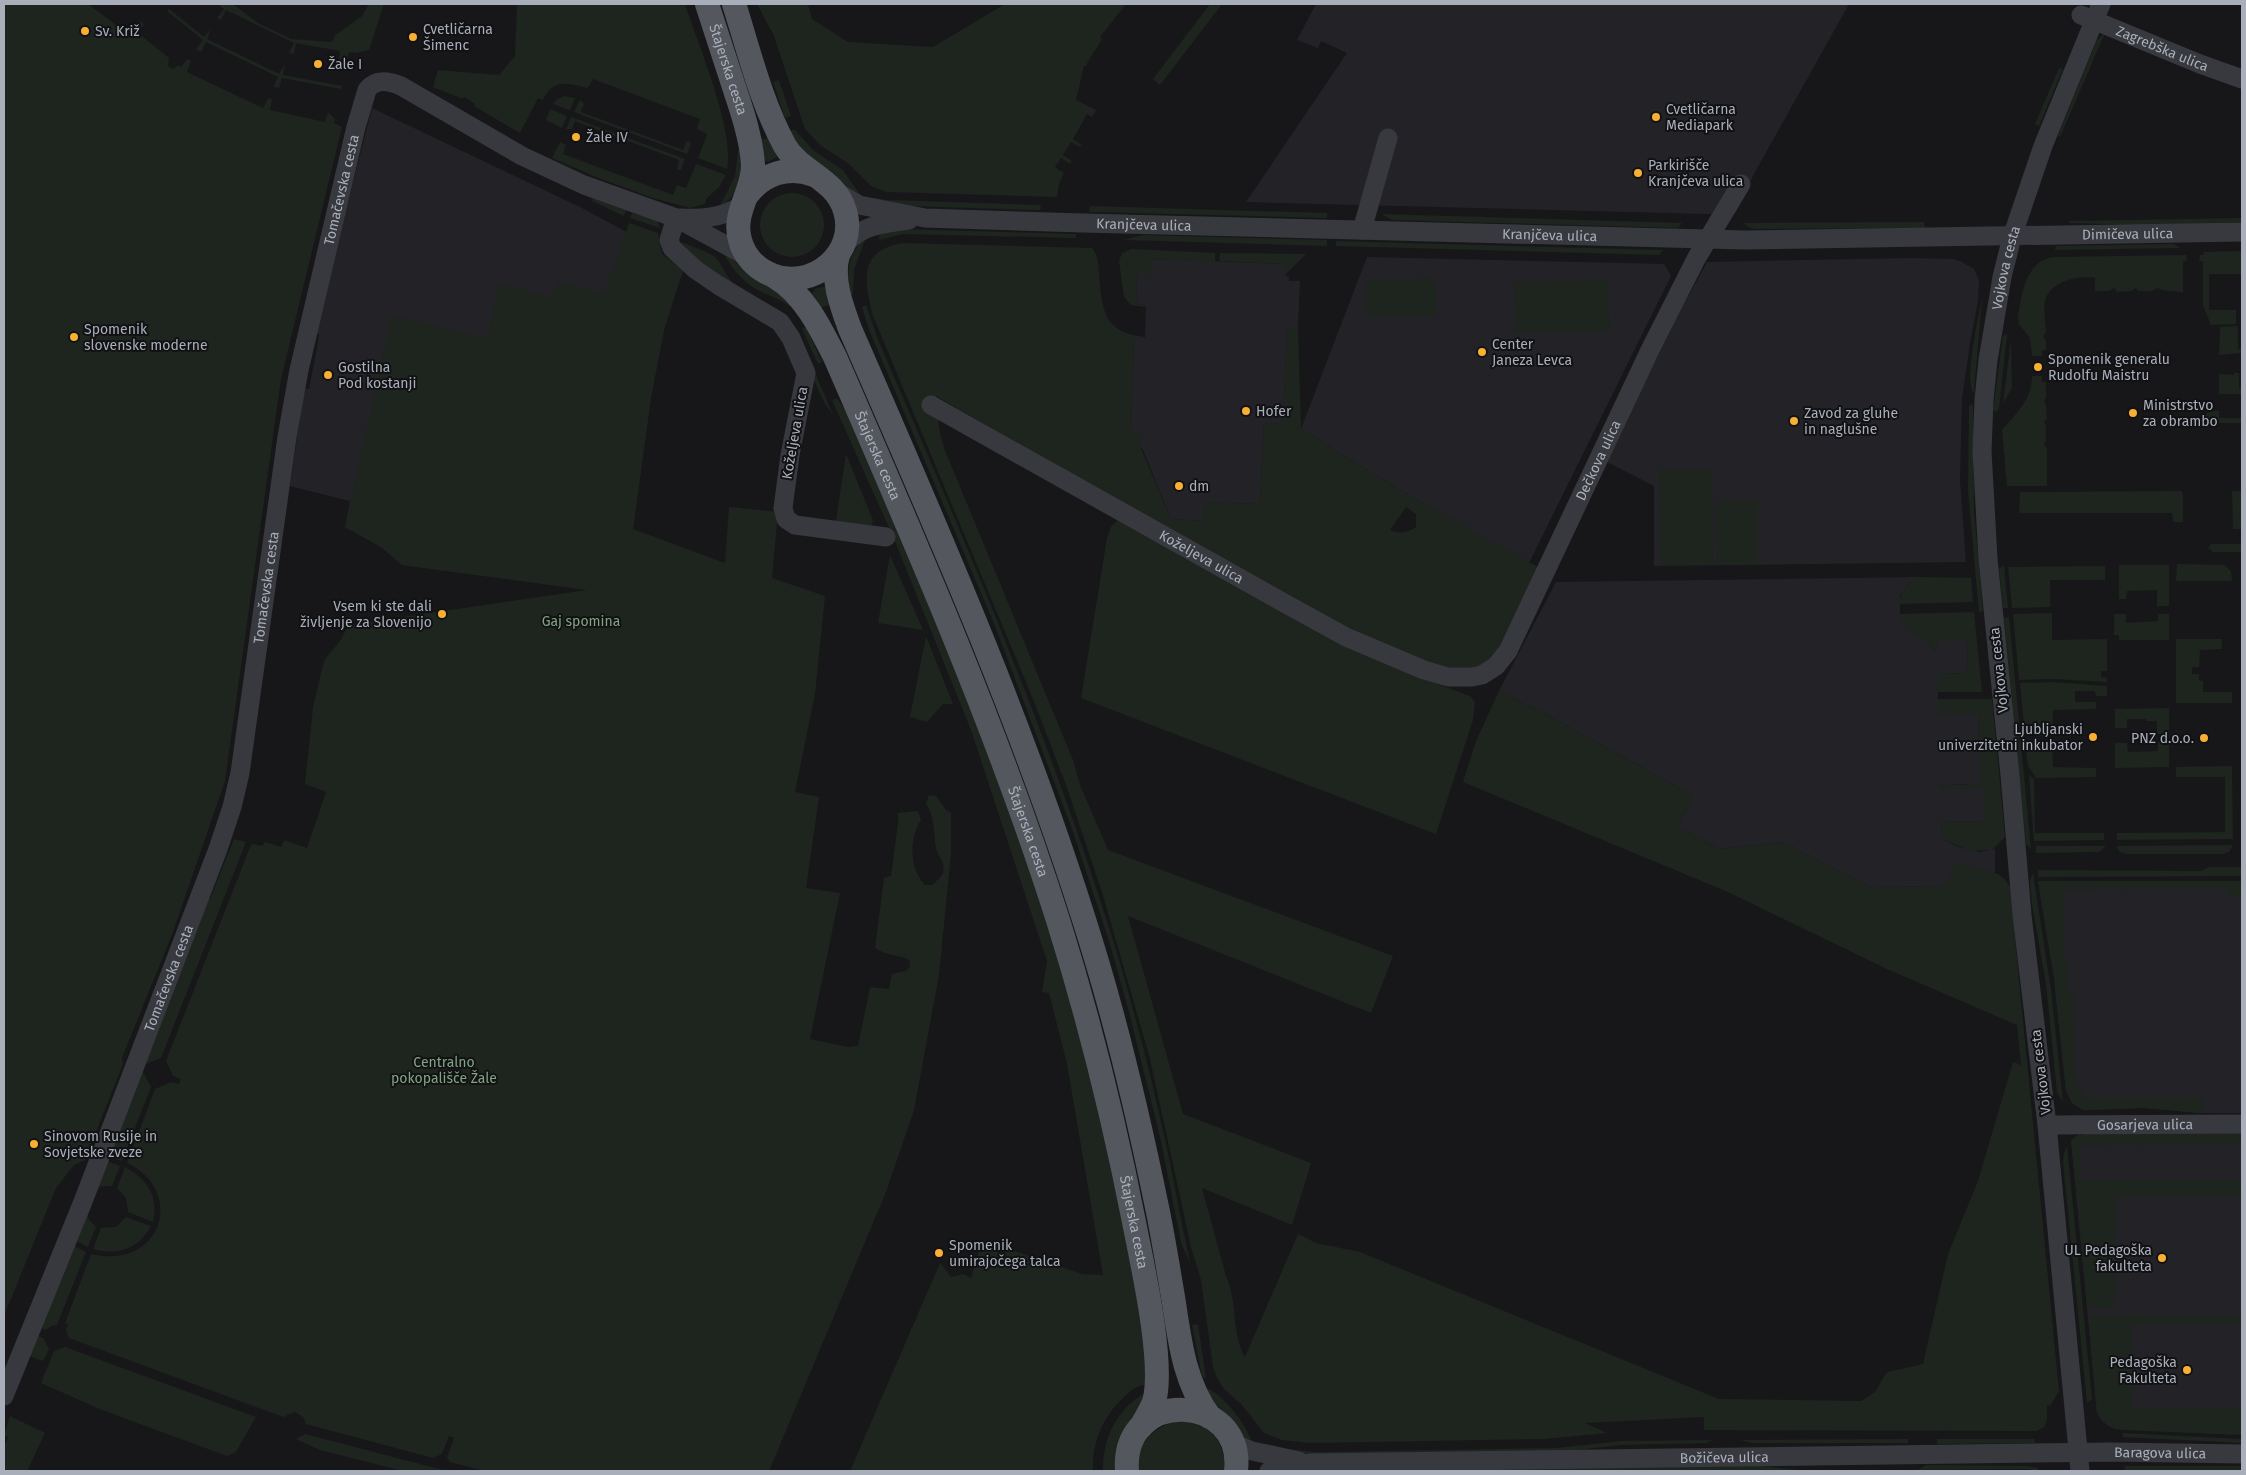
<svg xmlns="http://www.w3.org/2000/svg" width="2246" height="1475" viewBox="0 0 2246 1475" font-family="'Fira Sans',sans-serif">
  <rect width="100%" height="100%" fill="#17171a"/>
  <path fill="#232327" d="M1316 4H1849L1755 172 1735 214H1706L1246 202 1347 53 1321 41 1318 48 1297 40Z
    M372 108 580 207 625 231 683 270 664 330 651 397 633 529 589 590 402 565 381 547 345 527 350 501 290 486 304 388 309 389 317 348 319 334 315 333Z
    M1367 257 1664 264 1671 276 1529 563 1395 487 1301 429Z
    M1912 258 1953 259 1960 261 1974 269 1979 281 1978 301 1970 343 1962 399 1960 480 1966 562 1654 566V486L1605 461 1682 308 1707 262Z
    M1150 259 1286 264 1285 275 1289 277V281H1300L1298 327H1287L1283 424H1264L1260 504 1204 502 1203 521 1171 519 1143 450 1131 434 1134 339 1145 338 1146 305 1136 304 1137 274Z
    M1920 577 1908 584 1900 595V618L1926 638 1935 651H1937V641H1967L1968 673 1938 674V714H1978L1979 747 1939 748V751H1979V784L1939 785 1984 788 1985 821 1941 822 1942 839 1959 847 1980 852 1995 849V872L1982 870 1945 886 1871 887 1783 842 1720 849 1677 827 1694 796 1544 713 1499 691 1556 582Z
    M2038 881H2242V1113H2200L2144 1108 2083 1110 2072 1103 2066 1091 2054 978Z
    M2242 1131V1435L2123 1430 2111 1427 2103 1422 2097 1413 2071 1140 2078 1135Z"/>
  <path fill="#1d251e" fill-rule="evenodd" d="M4 4H88L128 34 140 21 144 24 138 33 169 58 168 66 173 69 179 65 181 67 187 59 191 61 187 72 263 108 268 98 272 99 270 110 325 122 328 112 335 119 334 123 342 127 281 379 225 781 173 932 122 1058 123 1064 85 1160 74 1165 56 1188 4 1316Z
    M217 4H233L258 23 291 39 331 42 335 38 334 36 362 16 369 4H384L369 50 355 53 349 52 348 57 339 61 340 51 301 44 296 43 294 54 289 53 294 43 226 10 221 20 217 18 224 9Z
    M517 4H685C698 43 735 132 727 169L698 158 707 134 697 129 700 119 593 79 588 88C569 84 554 77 543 100L538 98 520 133 474 106 475 104 464 97 463 99 433 87 438 70 499 75 515 56Z
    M757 4H808L812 19 848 42 933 47 1005 4H1126L1100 37 1102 39C1097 49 1090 56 1086 66H1084L1076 100 1096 110 1092 117 1087 114 1073 139 1082 145 1080 147 1071 142 1063 155 1072 161 1070 164 1061 158 1055 167 1064 173 1059 184 1057 197 887 192 871 186 849 164 820 145 805 129 774 36Z
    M1210 4H1222L1160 85 1153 79Z
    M169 9 204 37 211 29 207 39 279 74 285 64 283 75 342 86 341 89 282 78 279 88 273 87 278 77 206 42 201 52 196 49 203 40 167 11Z
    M2105 33 2060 137 2058 136 2097 40Z
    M2059 68 2063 69 2039 126 2035 124Z
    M779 80 791 116 785 118 773 82Z
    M564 96 575 98 570 110 553 104 556 100Z
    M580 100 584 104 581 112 683 150 686 142 689 141 691 144 687 154 574 112Z
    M550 109 567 116 562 128 546 120Z
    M571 117 685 159 681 170H677L679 160 580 123 575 121 572 129H566Z
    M790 130H795L814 151 843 170 861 196 848 189 834 174 814 161 797 143Z
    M769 138 777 157 768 162 764 160 759 140Z
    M560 142 566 145 563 154 673 195 677 185 686 188 696 164 726 175 719 187 706 199 705 204 690 208 653 198 596 177 552 158Z
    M741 147C742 171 742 194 719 208L735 176 738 151Z
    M760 225a32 32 0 1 1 64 0a32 32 0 1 1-64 0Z
    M593 198 626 210 624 216 592 201Z
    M875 198 887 200 1041 205 1040 210H1034L877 205Z
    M1090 206 1327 213V218L1089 212Z
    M632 213 657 220 660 228 630 218Z
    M1381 214 1682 223 1678 228 1393 220Z
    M2242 218V222L2142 225 2069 223 2070 221Z
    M1924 222 1925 228 1756 229 1750 228 1743 223Z
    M629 223 658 233 662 254 683 270 664 330 651 397 633 529 725 563 729 507 778 512 772 578 825 596 815 694 795 792 819 797 806 888 840 893 810 1039 848 1047 858 1046 870 987 889 989 892 974 906 971 910 967 909 960C898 954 887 956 875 948L884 878 891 876 898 823V813L918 811 921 820C909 838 909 869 925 885H932C936 881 941 878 943 873 946 863 938 857 936 848 933 831 935 817 926 803L929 795 936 796 946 810 951 813V854L939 975 914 1110 886 1192 769 1471H485L450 1462 447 1457 454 1438 449 1436 442 1454 433 1458 306 1424 303 1417 295 1412 283 1417 69 1338 66 1330 68 1324 65 1323 91 1254C161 1271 187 1191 127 1163L155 1089 171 1082 179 1084 181 1079 173 1076 166 1061 250 847 252 844 262 846 265 842 281 847 284 840 307 848 326 792 305 784 313 707 322 669 325 659 340 641 349 625 587 590 402 565 381 547 345 527 392 315 487 338 500 284 550 297 559 282 604 295Z
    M898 229 1076 234V238L903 234 879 240 880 231Z
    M1142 235 1327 240V246L1124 240Z
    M866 237 854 270 853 293 850 297C847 272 846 255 866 237Z
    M679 241C690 246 705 250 715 257 723 264 727 280 738 288 760 304 783 304 797 330L833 415 825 404 799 349 684 252Z
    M1336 241 1663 250 1659 255 1336 246Z
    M903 243 1092 248C1099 257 1098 263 1099 274 1102 309 1103 333 1145 337V339H1134L1131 434 1141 435 1140 446 1171 519 1203 521 1204 502 1260 504 1264 423 1283 424 1287 327H1298L1301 429 1395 487 1538 567 1502 649 1477 670 1454 672 1406 656 1289 598 936 396 939 429 944 448 1073 760 1080 785 1108 850 1393 956 1371 1013 1128 916 1183 1114 1311 1163 1292 1225 1202 1188 1226 1276C1238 1302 1231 1333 1245 1357L1298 1234 1316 1243 1360 1252 1719 1399 1861 1401 1876 1391 1884 1376 1888 1372 1923 1364 1948 1254 1978 1181 2013 1062 2021 1065 2017 1025 1887 969 1728 892 1463 782 1476 741 1499 691 1544 713 1694 796 1677 827 1720 849 1783 842 1871 887 1945 886 1956 863C1974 868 2002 868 2010 887L2059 1391 2051 1405 2047 1406V1420L2044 1427 2037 1431 1704 1430V1417L1585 1423 1607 1433 1545 1439 1310 1443 1282 1440 1264 1433 1242 1405 1224 1389 1217 1378 1213 1367 1201 1280 1191 1247 1150 1059 1102 892 1066 785 1033 699 873 316C864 281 858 250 903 243ZM1406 507 1416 514V527C1407 533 1400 534 1390 530Z
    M2173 244 2181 248 2055 250 2056 246Z
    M721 249 758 281 782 295 799 315C785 300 778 300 760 291 741 282 731 267 721 249Z
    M1131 249 1215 253V262L1151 259 1150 274H1137L1136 304 1146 305V307L1131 305 1124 297 1119 261 1122 253Z
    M2242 251V274H2209V310H2236V324L2211 325 2203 305V261H2199L2200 255H2203L2204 252Z
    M1220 253 1306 254 1285 275V264L1219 261Z
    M2186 255 2187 261H2183V293C2175 290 2164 292 2157 288L2152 291H2138L2136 288 2131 291 2117 292 2114 288 2109 291H2095V278C2079 275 2052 281 2046 298 2042 309 2046 321 2046 333L2043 336 2046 341V350H2042V356H2032L2030 338 2019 324 2018 318C2021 294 2026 261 2053 257Z
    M1436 279V316L1366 317V280Z
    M1608 281 1609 332 1515 333 1514 282Z
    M822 287H826L831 304 821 308 812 294 815 289Z
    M1982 298 1974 393C1963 386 1979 313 1982 298Z
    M866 305 879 342C964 538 1049 735 1113 940 1133 1005 1150 1072 1165 1139 1174 1180 1181 1222 1190 1263L1181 1243 1161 1141 1129 1012 1109 941 1072 829 995 626 869 330 862 307Z
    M2236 326 2238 328V349H2242V353L2219 355 2220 327Z
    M806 327 822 362 818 364 802 329Z
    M2007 334 1999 409 1996 412 1993 410 2003 336Z
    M2011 340 2012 388 2003 403Z
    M2234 373H2239V388H2242V394H2219V374L2234 375Z
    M2032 376H2042V382H2046V398L2044 400 2046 405 2047 419 2044 422 2046 426V441L2044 444 2047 448V486H2007L2002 430C2017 413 2032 399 2032 376Z
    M837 398 855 425 931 600 1041 893 1109 1137 1146 1353 1145 1385C1136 1385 1131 1391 1125 1396 1103 1416 1092 1442 1093 1471H850L940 1263 951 1277 963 1274 971 1278 982 1240 1082 1274 1103 1275 1067 1064 1049 993 1042 992 1047 961 971 730 894 539 832 400Z
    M1973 404 1974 510 1983 611 1979 612 1968 490 1969 406Z
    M2212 411H2219V418H2242V423H2204L2206 414Z
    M846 454 873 520 871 527H835Z
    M1712 469 1713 564 1660 565 1659 470Z
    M2181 491 2183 494V522H2173L2172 513H2019L2020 492Z
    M2232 491H2242V529H2233Z
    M1758 500V564H1716V501Z
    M1118 520 1416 676 1470 696 1475 702 1473 720 1436 834 1081 698 1107 538 1111 527Z
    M2211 544H2242V552H2213L2208 548Z
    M890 555 923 630 878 623Z
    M2177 564 2224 565 2231 571 2232 581H2176Z
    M2004 565 2008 608H2003L1999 569Z
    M2119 565H2169V606H2157V590L2127 591 2126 599H2119Z
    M2105 566V580H2050V607L2012 608 2008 567Z
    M1920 577 1971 578 1973 602 1899 604C1901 589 1907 583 1920 577Z
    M1974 612 1982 692H1938V674L1968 673 1967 641H1938L1937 651H1935C1925 632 1902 634 1899 614Z
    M2052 613V640L2107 639V671H2101V677L2107 678V682L2053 679 2019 680 2013 614Z
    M2114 614H2126V623L2158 621V614H2169V640H2119V635H2114Z
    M2009 617 2031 850 2026 844 2004 618Z
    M926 636 953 704H943L927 722 910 717Z
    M2176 639H2222V649L2200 650 2199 667H2192V674H2199V680L2203 681V692H2232V703H2176Z
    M2052 682 2107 686V696H2096L2095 691H2075V702H2096V709L2053 710 2052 736 2025 735 2020 683Z
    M1938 699H1992L2005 837 1992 850 1971 851 1942 839 1941 822 1984 821V789H1939V785L1979 784V751L1939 752V748L1979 747 1978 714 1938 715Z
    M2169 708V734H2157V721H2146V719H2127V728H2115V709Z
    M2025 742H2052L2053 767 2096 768V777L2036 778 2028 766Z
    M2158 742H2169V767L2115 768V743H2127L2128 752 2158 751Z
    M2232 766 2233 839 2117 840V833L2225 832V777H2176V767Z
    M2029 775 2034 779 2035 833H2104V840L2034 841Z
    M234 839 246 842 161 1058 144 1065 208 898 210 899Z
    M2233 845 2229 852 2223 854H2125L2120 852 2116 846Z
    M2036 846H2106L2099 852 2036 853Z
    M2209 867H2242V876L2038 877V870L2201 871Z
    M2033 873 2051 990 2063 1102 2057 1092 2046 984 2032 904 2030 881Z
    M2038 881H2242V896H2228V888L2063 889 2064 958 2069 959V991L2074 992 2075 1079 2077 1085 2082 1087V1098H2204L2203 1108 2200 1113 2144 1108 2083 1110 2072 1103 2066 1091 2054 978Z
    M142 1070 151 1087 122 1161 109 1157Z
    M2242 1131V1144L2080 1145V1180H2242V1197H2115V1308H2087L2078 1208 2082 1207V1201L2077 1200 2071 1140 2086 1133Z
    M2067 1146 2092 1399 2087 1403 2063 1163 2064 1153Z
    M107 1161 120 1166 112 1186H102L96 1189Z
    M125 1167C147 1179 159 1196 153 1222L128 1212 126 1198 117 1188Z
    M87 1214 90 1221 96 1227 88 1247 76 1241Z
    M126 1217 151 1226C139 1249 118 1256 93 1249L101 1228 116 1227Z
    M74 1246 86 1252 57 1325 51 1326 46 1330 41 1328Z
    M2242 1315V1324L2132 1325V1408H2242V1435L2115 1429C2107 1426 2102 1421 2097 1413L2088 1316Z
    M1198 1324 1206 1378 1202 1377 1192 1325Z
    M38 1336 43 1338 49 1349 43 1361 29 1356Z
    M65 1347 256 1417 236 1452 227 1456 102 1410 41 1383 54 1351Z
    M1206 1388C1223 1393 1248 1427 1253 1445 1243 1438 1239 1429 1231 1420 1221 1408 1214 1404 1206 1388Z
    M1145 1393C1136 1421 1113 1440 1116 1471H1103C1103 1438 1115 1411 1145 1393Z
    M10 1416 45 1433 27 1471H4V1444L6 1443 8 1437 4 1435Z
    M1176 1421C1182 1422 1190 1421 1196 1423 1216 1429 1227 1452 1224 1471H1139C1135 1445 1152 1428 1176 1421Z
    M2123 1433 2242 1439V1443L2123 1437Z
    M305 1434 447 1471H403L320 1450 296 1439Z
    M1908 1439V1443H1752L1740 1440Z
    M1937 1439H2034L2035 1443 1937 1444Z
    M1713 1440 1706 1443 1621 1445 1567 1451 1318 1456 1270 1450 1268 1444 1284 1449 1317 1452 1556 1448 1621 1441Z
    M1926 1465 2027 1466 2038 1468V1471L2027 1469 1918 1470Z
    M1762 1466 1806 1471 1763 1470 1342 1471Z
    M2124 1466H2242V1471H2126Z"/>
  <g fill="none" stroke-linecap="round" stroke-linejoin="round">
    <g stroke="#38393f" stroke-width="19">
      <path id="s1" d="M2081 15 2200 64 2242 79"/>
      <path id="s2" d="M835 191 859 205 925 218 1083 223 1745 240 2242 232"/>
      <path d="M676 218 669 240 672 248 696 270 718 285 780 322 791 338 806 373 790 455 783 508 786 519 795 525 886 537"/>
      <path d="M680 218C702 219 721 218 741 206"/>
      <path d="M1362 230 1388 138"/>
      <path d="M841 250C859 224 880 225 909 220"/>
      <path id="s3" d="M931 405 1286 604 1346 637 1424 670 1448 677H1472L1482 675 1496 666 1508 651 1650 350 1696 259 1741 184"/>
      <path id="s4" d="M2047 1125 2242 1124"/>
      <path id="s5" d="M4 1396 84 1199 218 849 232 807 240 773 287 437 299 370 356 127 367 90C376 78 389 81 401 86L522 156 584 185 676 218 748 257"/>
      <path d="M1232 1443 1252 1451 1299 1461"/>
      <path id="s6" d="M1269 1471 1310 1463 2111 1452 2242 1454"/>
      <path id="s7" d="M2080 1471 2047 1125 2022 915 2010 775 1988 559 1982 451 1984 400 1988 360 2002 277 2012 237 2043 146 2101 4"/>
    </g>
    <g stroke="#54575e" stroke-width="24">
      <path id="s8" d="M707 4C716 31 725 59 734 87 742 111 751 137 753 164 754 191 732 212 740 240 744 256 756 269 772 275 811 291 858 254 845 211 836 179 801 173 785 146 761 102 749 51 734 4"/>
      <path d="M747 195C763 174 788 165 814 175"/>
      <path d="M838 255C831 279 842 307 850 329 941 537 1033 747 1098 965 1122 1046 1141 1129 1158 1212 1164 1242 1169 1273 1174 1303 1180 1343 1185 1384 1210 1417"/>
      <path id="s9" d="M775 277C804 294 820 327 835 357 915 541 997 728 1058 920 1089 1019 1114 1120 1134 1222 1142 1263 1165 1364 1154 1402 1151 1410 1145 1419 1141 1427"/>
      <path d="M1127 1471C1121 1387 1245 1392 1236 1471"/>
    </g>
  </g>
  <g fill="#f7b032" stroke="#121215" stroke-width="2">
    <circle cx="85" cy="31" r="5"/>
    <circle cx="413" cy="37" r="5"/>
    <circle cx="318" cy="64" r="5"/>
    <circle cx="1656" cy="117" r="5"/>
    <circle cx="576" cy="137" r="5"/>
    <circle cx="1638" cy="173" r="5"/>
    <circle cx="74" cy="337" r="5"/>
    <circle cx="1482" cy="352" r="5"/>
    <circle cx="2038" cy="367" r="5"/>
    <circle cx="328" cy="375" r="5"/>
    <circle cx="1246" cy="411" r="5"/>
    <circle cx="2133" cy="413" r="5"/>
    <circle cx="1794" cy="421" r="5"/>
    <circle cx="1179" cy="486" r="5"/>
    <circle cx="442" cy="614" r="5"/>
    <circle cx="2093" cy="737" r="5"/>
    <circle cx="2204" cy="738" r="5"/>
    <circle cx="34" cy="1144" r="5"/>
    <circle cx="939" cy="1253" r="5"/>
    <circle cx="2162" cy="1258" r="5"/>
    <circle cx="2187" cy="1370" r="5"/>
  </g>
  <g text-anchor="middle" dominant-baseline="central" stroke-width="4" stroke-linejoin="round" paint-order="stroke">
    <g font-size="14" fill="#a9afba" stroke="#121215" text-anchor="start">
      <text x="423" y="29">Cvetličarna<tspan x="423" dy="16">Šimenc</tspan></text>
      <text x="95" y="31">Sv. Križ</text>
      <text x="328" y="64">Žale I</text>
      <text x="1666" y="109">Cvetličarna<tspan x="1666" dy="16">Mediapark</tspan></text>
      <text x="586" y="137">Žale IV</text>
      <text x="1648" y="165">Parkirišče<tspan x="1648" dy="16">Kranjčeva ulica</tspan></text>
      <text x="84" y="329">Spomenik<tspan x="84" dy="16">slovenske moderne</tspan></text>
      <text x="1492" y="344">Center<tspan x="1492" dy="16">Janeza Levca</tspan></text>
      <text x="2048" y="359">Spomenik generalu<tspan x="2048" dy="16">Rudolfu Maistru</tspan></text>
      <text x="338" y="367">Gostilna<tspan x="338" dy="16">Pod kostanji</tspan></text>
      <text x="2143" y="405">Ministrstvo<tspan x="2143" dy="16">za obrambo</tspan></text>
      <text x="1256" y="411">Hofer</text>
      <text x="1804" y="413">Zavod za gluhe<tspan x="1804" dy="16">in naglušne</tspan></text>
      <text x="1189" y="486">dm</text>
      <text x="432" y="606" text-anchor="end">Vsem ki ste dali<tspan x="432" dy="16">življenje za Slovenijo</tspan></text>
      <text x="2083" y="729" text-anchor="end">Ljubljanski<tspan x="2083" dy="16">univerzitetni inkubator</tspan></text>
      <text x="2194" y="738" text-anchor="end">PNZ d.o.o.</text>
      <text x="44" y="1136">Sinovom Rusije in<tspan x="44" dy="16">Sovjetske zveze</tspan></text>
      <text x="949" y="1245">Spomenik<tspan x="949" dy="16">umirajočega talca</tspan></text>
      <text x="2152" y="1250" text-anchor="end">UL Pedagoška<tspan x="2152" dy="16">fakulteta</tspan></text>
      <text x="2177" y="1362" text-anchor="end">Pedagoška<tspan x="2177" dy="16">Fakulteta</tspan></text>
    </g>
    <g font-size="14" fill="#a9afba" stroke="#121215">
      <text stroke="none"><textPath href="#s1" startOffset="88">Zagrebška ulica</textPath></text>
      <text stroke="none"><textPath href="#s8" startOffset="69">Štajerska cesta</textPath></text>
      <text stroke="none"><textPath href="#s5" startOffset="1259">Tomačevska cesta</textPath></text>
      <text stroke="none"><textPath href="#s2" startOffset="314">Kranjčeva ulica</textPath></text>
      <text stroke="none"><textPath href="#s2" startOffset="720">Kranjčeva ulica</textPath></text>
      <text stroke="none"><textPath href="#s2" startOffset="1298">Dimičeva ulica</textPath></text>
      <text stroke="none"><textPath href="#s7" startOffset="1210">Vojkova cesta</textPath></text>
      <text transform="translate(795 433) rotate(-80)">Koželjeva ulica</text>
      <text stroke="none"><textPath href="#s9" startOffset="209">Štajerska cesta</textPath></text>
      <text stroke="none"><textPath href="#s3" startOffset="866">Dečkova ulica</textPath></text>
      <text stroke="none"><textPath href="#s3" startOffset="310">Koželjeva ulica</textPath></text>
      <text stroke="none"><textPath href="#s5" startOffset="854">Tomačevska cesta</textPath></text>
      <text transform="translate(1999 670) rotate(-96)">Vojkova cesta</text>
      <text stroke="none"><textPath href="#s9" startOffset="614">Štajerska cesta</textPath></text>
      <text stroke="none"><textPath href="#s5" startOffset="449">Tomačevska cesta</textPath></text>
      <text transform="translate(2041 1072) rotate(-97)">Vojkova cesta</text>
      <text stroke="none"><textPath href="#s4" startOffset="98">Gosarjeva ulica</textPath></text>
      <text stroke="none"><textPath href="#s9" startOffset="1019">Štajerska cesta</textPath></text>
      <text stroke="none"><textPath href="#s6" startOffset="892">Baragova ulica</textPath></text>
      <text stroke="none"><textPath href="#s6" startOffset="456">Božičeva ulica</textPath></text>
    </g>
    <g font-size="14" fill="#80a581" stroke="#121215">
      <text x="581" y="621">Gaj spomina</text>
      <text x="444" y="1062">Centralno<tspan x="444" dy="16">pokopališče Žale</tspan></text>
    </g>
  </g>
  <rect width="2246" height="1475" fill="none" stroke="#a9afba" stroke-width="10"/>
</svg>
